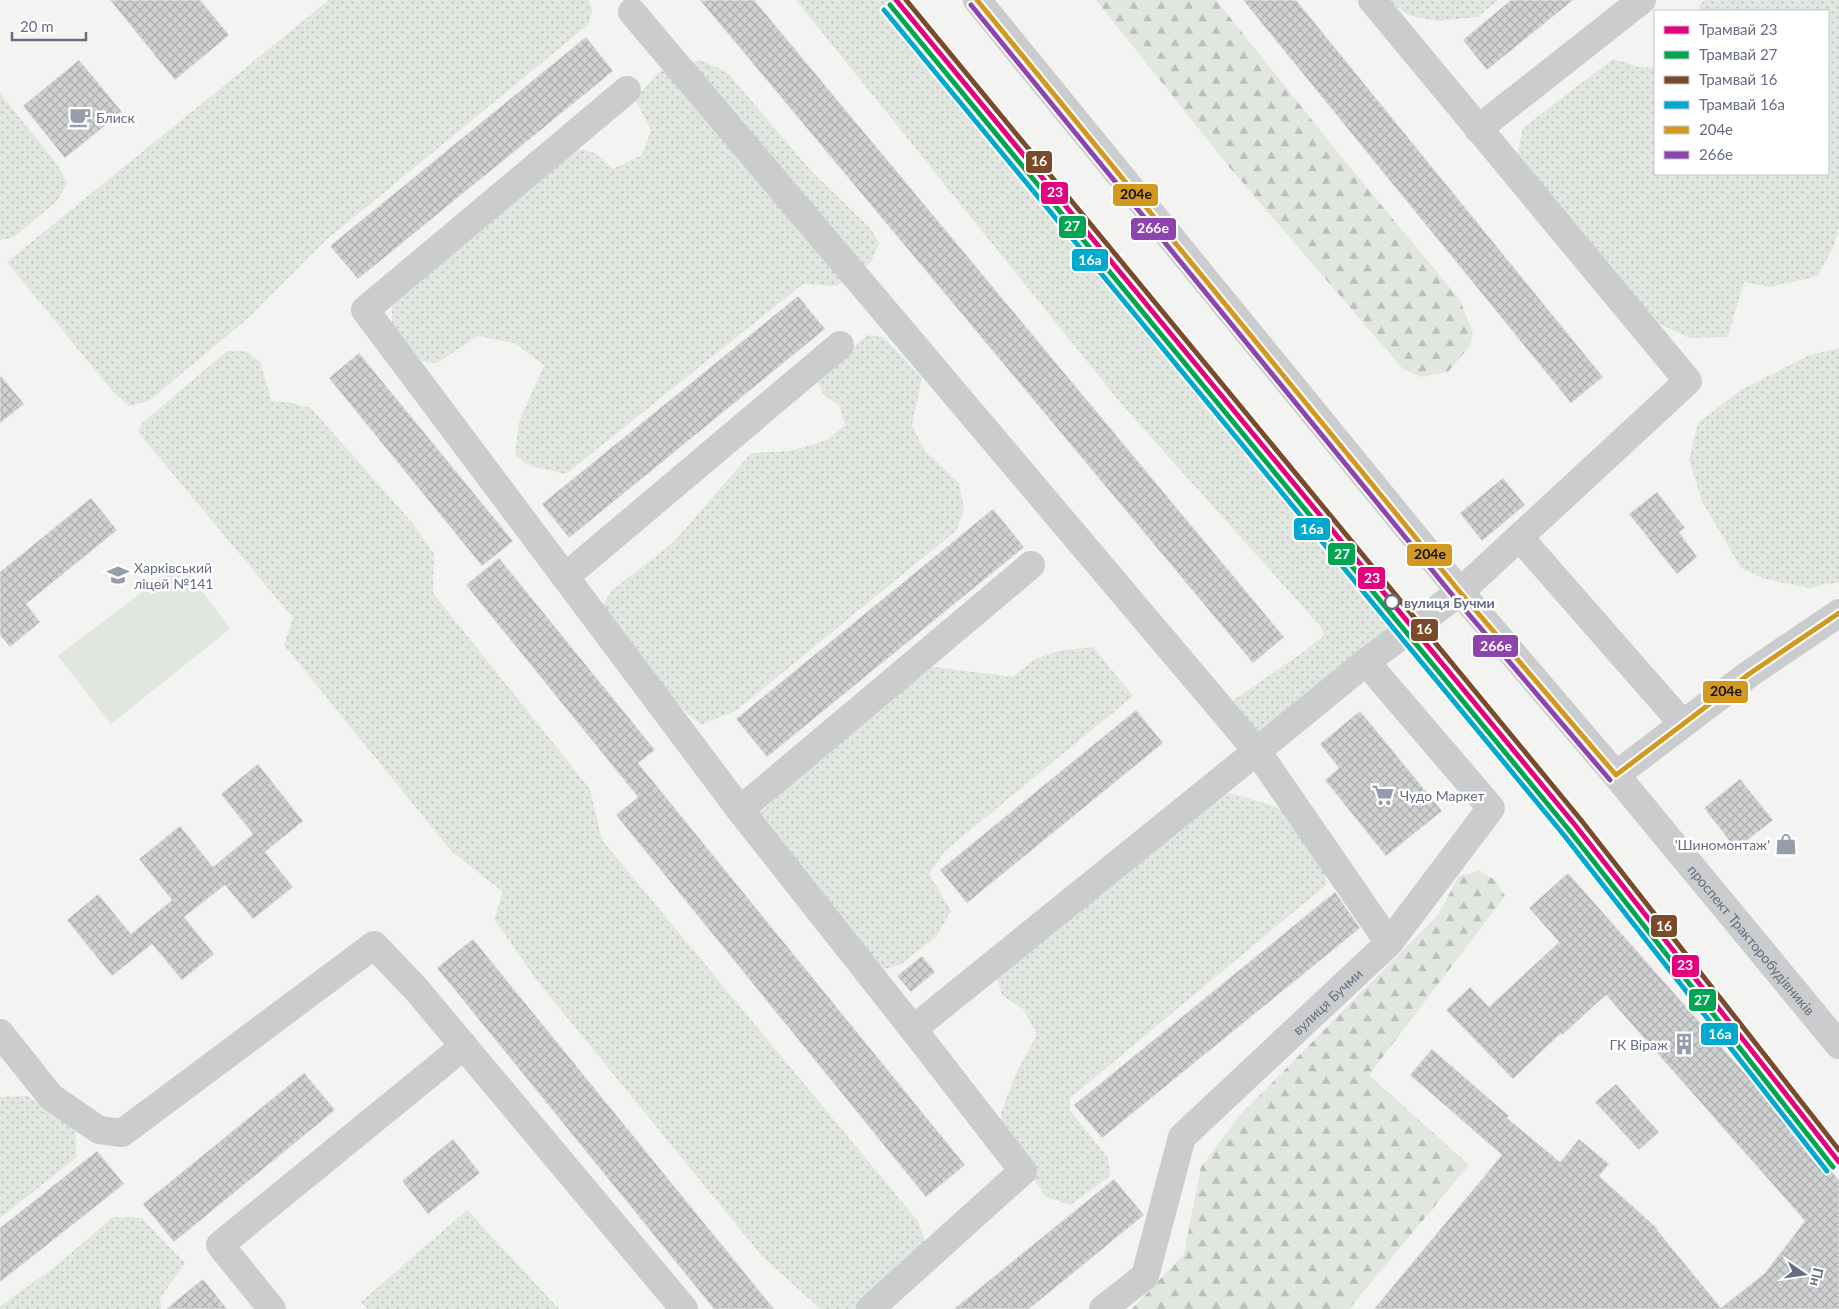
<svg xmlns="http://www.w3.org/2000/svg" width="1839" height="1309" viewBox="0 0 1839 1309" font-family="Lato,sans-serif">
  <defs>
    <pattern id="green-dots" width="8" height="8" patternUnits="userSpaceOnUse" patternTransform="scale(1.25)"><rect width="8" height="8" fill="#e1e6e0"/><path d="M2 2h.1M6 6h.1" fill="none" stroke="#babfbb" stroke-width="1.8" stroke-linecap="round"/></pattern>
    <pattern id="forest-firs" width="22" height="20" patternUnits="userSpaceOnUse" patternTransform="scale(1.25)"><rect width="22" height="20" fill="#e1e6e0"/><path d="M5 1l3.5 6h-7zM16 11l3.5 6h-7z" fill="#babfbb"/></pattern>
    <pattern id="building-cross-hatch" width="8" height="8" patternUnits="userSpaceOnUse" patternTransform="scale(1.25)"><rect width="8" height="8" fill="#cfd0d0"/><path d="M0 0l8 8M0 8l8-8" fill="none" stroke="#acadae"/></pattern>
  </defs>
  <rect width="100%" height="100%" fill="#f3f4f2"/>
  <path fill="url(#green-dots)" d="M329 0H589L592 9 589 24 324 242 246 320 150 400 130 406 113 392 7 262Z
    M796 0H889L1399 615 1394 631 1255 736 1233 705 1235 699 1302 653 1324 635 1321 627 1123 406Z
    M1387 0H1498L1478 17 1438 21 1410 16Z
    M1704 0H1839V225L1834 246 1818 276 1770 287 1744 282 1728 337 1690 338 1657 323 1516 161 1523 128 1613 59 1639 67 1655 68V174H1828V11H1698L1700 5Z
    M699 60 726 71 813 173 871 229 879 243 871 262 836 286 803 284 566 474 530 466 515 455 519 422 544 365 514 343 478 336 437 363 422 361 392 327V305L575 148 595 153 613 169 642 155 651 130 635 99 659 72Z
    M0 93 59 167 67 183 57 201 13 238 0 240Z
    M868 335 883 337 922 378 912 425 925 451 959 483 964 508 957 530 737 710 701 725 666 694 602 608 611 591 674 542 751 453 790 451 827 440 845 425 839 405 824 395 816 378Z
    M1839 348V582L1809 588 1765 579 1741 568 1702 501 1689 460 1698 423 1741 390 1807 356Z
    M227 351H246L260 362 272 402H287L311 408 415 526 434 554 433 593 590 789 602 840 917 1220 927 1246 858 1309H820L762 1256 538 982 494 919 503 892 452 852 284 645 293 618 138 432 141 424Z
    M1093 647 1133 696 945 851 929 874 951 911 936 937 900 965 885 969 861 946 760 814 818 756 927 666 1013 677 1035 659 1058 651Z
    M1229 793 1267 804 1292 814 1325 863 1326 885 1070 1098V1110L1108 1158 1110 1176 1070 1205 1045 1196 1001 1129V1113L1016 1073 1037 1035 1024 1010 1002 995 996 975 1208 803Z
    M27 1096 56 1114 76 1132V1158L0 1218V1097Z
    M467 1210 559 1309H368L361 1302Z
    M113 1217 142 1218 185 1263 160 1298 161 1309H0V1306L55 1267Z"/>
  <path fill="url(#forest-firs)" d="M1096 0H1216L1344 160 1460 300 1473 332 1470 346 1448 372 1421 377 1403 369 1230 168Z
    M1479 871 1495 880 1505 896 1369 1075 1469 1165 1349 1309H1132L1184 1254 1201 1167 1239 1116 1438 915 1459 876Z"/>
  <path fill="#e1e6e0" d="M181 562 230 629 111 724 58 656Z"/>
  <path fill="url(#building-cross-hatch)" stroke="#e2e3e2" d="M110 0H200L229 35 175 80Z
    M700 0H754L1284 637 1253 663Z
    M1243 0H1296L1603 377 1571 403Z
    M1511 0H1573L1487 70 1463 40Z
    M586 37 613 71 358 279 330 246Z
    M79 60 122 112 65 158 23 106Z
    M798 296 825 329 569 538 542 504Z
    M359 353 513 541 482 566 329 378Z
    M0 375 24 404 0 423Z
    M1503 478 1525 505 1482 541 1460 513Z
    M1657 492 1685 528 1679 532 1697 557 1677 574 1629 514Z
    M91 498 117 530 26 604 40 622 10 647 0 635V572Z
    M993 509 1024 547 767 757 736 719Z
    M499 558 655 750 638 763 965 1165 926 1197 616 815 638 797 466 585Z
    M1136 710 1163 743 967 903 940 870Z
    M1360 711 1442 811 1386 856 1325 780 1339 768 1320 744Z
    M258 764 303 821 265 852 293 887 253 919 225 885 184 917 214 954 182 980 152 944 112 976 67 920 98 894 131 934 172 900 139 859 180 826 213 867 253 834 221 794Z
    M1740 779 1773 820 1736 849 1704 808Z
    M1568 873 1839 1180V1309H1374L1502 1155 1410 1075 1432 1049 1509 1116 1507 1118 1560 1162 1579 1139 1609 1164 1599 1176 1658 1229 1657 1230 1721 1308 1765 1273 1805 1221 1606 995 1562 1035 1561 1033 1513 1079 1446 1010 1470 987 1489 1007 1559 942 1529 908Z
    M1335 892 1360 928 1102 1138 1074 1105Z
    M473 939 774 1309H714L511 1059 437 968Z
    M922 956 935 972 911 992 897 976Z
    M304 1073 335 1110 174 1242 143 1204Z
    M1616 1084 1659 1132 1639 1150 1595 1102Z
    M453 1139 480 1173 428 1214 402 1181Z
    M97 1151 124 1184 0 1282V1228Z
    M1114 1179 1144 1215 1029 1309H954Z
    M203 1279 227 1309H166Z"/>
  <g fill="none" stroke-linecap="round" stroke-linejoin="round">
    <g stroke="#cbcccd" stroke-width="28">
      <path id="s1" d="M977 0 1460 592 1616 775 1839 1045"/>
      <path d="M632 12 1257 751 913 1029 1023 1171 870 1309"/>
      <path d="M627 90 365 310 740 810 913 1029"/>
      <path d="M1478 129 1642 0"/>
      <path d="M1520 538 1683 724"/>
      <path d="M565 577 840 345"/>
      <path d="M1366 662 1491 808 1389 943"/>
      <path d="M1616 775 1749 674 1839 613"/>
      <path d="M740 810 1031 565"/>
      <path d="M0 1033 51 1097 99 1130 122 1133 374 945 416 989 684 1309"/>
      <path d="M272 1309 220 1245 464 1046"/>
      <path id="s2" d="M1103 1309 1145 1276 1182 1137 1389 943 1257 751 1366 662 1460 592 1688 381 1372 0"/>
    </g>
    <g stroke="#fff" stroke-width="9">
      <path id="bus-1" d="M977 0 1460 592 1616 775
        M1616 775 1749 674 1839 613"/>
    </g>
    <g stroke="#fff" stroke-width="9">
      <path id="bus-2" d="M971 5 1454 597 1610 780"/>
    </g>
    <use href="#bus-1" stroke="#d29820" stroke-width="5"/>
    <use href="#bus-2" stroke="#8e44ad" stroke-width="5"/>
    <g stroke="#fff" stroke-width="9">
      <path id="tram-1" d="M896 0 1575 825 1839 1162"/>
    </g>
    <g stroke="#fff" stroke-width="9">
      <path id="tram-2" d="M890 5 1569 830 1833 1167"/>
    </g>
    <g stroke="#fff" stroke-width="9">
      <path id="tram-3" d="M906 0 1581 820 1839 1150"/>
    </g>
    <g stroke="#fff" stroke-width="9">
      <path id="tram-4" d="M884 10 1563 834 1827 1171"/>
    </g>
    <use href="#tram-1" stroke="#e5007d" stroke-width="5"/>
    <use href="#tram-2" stroke="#00a651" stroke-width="5"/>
    <use href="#tram-3" stroke="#7a4b2a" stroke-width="5"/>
    <use href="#tram-4" stroke="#00a9ce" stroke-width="5"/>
  </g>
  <defs>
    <g id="cafe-bare" transform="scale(1.725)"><path d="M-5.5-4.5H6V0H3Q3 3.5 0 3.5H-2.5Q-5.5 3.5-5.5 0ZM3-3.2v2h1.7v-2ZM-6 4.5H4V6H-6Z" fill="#969ca9" stroke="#fff" stroke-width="2.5" paint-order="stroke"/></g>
    <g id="school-bare" transform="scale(1.725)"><path d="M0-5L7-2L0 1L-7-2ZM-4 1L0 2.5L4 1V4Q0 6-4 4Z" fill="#969ca9" stroke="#fff" stroke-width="2.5" paint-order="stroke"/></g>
    <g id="supermarket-bare" transform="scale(1.725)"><path d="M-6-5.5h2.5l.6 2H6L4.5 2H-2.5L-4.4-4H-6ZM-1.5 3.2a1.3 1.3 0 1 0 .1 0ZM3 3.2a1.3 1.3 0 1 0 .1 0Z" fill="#969ca9" stroke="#fff" stroke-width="2.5" paint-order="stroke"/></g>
    <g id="shop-bare" transform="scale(1.725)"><path d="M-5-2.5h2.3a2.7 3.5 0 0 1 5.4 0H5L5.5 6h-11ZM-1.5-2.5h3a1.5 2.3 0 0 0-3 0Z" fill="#969ca9" stroke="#fff" stroke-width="2.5" paint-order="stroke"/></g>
    <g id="building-bare" transform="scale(1.725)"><path d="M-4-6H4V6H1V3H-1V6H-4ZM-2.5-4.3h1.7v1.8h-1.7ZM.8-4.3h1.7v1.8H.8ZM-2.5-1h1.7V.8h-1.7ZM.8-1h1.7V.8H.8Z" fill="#969ca9" stroke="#fff" stroke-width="2.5" paint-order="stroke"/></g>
  </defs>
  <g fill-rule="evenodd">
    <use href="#cafe-bare" x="80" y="117"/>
    <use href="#school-bare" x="118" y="575"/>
    <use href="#supermarket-bare" x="1383" y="795"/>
    <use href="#shop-bare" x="1786" y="844"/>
    <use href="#building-bare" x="1684" y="1044"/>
  </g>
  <circle fill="#fff" stroke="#646d81" stroke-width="2.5" cx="1392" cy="602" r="7"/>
  <g text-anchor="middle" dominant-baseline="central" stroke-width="5" stroke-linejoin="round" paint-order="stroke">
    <g font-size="14" fill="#646d81" stroke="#fff" text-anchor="start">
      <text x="96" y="117">Блиск</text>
      <text x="134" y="567">Харківський<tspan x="134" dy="16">ліцей №141</tspan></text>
      <text x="1400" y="795">Чудо Маркет</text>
      <text x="1770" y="844" text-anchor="end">'Шиномонтаж'</text>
      <text x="1668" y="1044" text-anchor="end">ГК Віраж</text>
    </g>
    <g font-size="14" font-weight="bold" fill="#646d81" stroke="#fff" text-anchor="start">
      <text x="1404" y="602">вулиця Бучми</text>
    </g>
    <g font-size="14" fill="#646d81" stroke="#fff">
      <text stroke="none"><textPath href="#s1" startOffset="1218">проспект Тракторобудівників</textPath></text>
      <text stroke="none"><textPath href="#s2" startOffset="396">вулиця Бучми</textPath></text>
    </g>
  </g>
  <g stroke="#fff" stroke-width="2">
    <rect x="1025" y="150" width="28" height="24" rx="5" fill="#7a4b2a"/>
    <rect x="1040" y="181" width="29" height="24" rx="5" fill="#e5007d"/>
    <rect x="1112" y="183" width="47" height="24" rx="5" fill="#d29820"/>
    <rect x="1058" y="215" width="29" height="24" rx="5" fill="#00a651"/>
    <rect x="1130" y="217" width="47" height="24" rx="5" fill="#8e44ad"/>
    <rect x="1071" y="248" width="38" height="24" rx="5" fill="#00a9ce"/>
    <rect x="1293" y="517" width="38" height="24" rx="5" fill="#00a9ce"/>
    <rect x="1327" y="542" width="29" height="24" rx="5" fill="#00a651"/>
    <rect x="1406" y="543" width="47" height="24" rx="5" fill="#d29820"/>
    <rect x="1357" y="566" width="29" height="24" rx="5" fill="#e5007d"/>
    <rect x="1410" y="618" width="29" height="24" rx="5" fill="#7a4b2a"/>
    <rect x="1472" y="634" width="47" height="24" rx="5" fill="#8e44ad"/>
    <rect x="1702" y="680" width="47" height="24" rx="5" fill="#d29820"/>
    <rect x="1650" y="914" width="28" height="24" rx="5" fill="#7a4b2a"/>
    <rect x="1671" y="954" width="29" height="24" rx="5" fill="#e5007d"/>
    <rect x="1688" y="988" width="29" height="24" rx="5" fill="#00a651"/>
    <rect x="1700" y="1022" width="39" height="24" rx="5" fill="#00a9ce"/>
  </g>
  <g font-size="14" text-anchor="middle" font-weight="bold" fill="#fff">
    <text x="1039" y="166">16</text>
    <text x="1055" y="197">23</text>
    <text x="1072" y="231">27</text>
    <text x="1153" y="233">266е</text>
    <text x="1090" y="265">16a</text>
    <text x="1312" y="534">16a</text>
    <text x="1342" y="559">27</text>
    <text x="1372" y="583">23</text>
    <text x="1424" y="634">16</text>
    <text x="1496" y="651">266е</text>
    <text x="1664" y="931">16</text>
    <text x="1685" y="970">23</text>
    <text x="1702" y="1005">27</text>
    <text x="1720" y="1039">16a</text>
  </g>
  <g font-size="14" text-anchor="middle" font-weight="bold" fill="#111">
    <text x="1136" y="199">204е</text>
    <text x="1430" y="559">204е</text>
    <text x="1726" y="696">204е</text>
  </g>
  <rect x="1654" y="10" width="175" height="165" fill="#ffffff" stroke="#c1c5cd"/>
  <rect x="1664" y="26" width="25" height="8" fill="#e5007d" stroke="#c1c5cd"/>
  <text x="1699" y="35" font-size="15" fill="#646d81">Трамвай 23</text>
  <rect x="1664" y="51" width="25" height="8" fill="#00a651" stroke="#c1c5cd"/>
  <text x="1699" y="60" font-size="15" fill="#646d81">Трамвай 27</text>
  <rect x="1664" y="76" width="25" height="8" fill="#7a4b2a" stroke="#c1c5cd"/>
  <text x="1699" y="85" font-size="15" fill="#646d81">Трамвай 16</text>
  <rect x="1664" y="101" width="25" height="8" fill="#00a9ce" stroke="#c1c5cd"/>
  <text x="1699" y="110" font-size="15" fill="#646d81">Трамвай 16a</text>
  <rect x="1664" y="126" width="25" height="8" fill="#d29820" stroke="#c1c5cd"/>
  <text x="1699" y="135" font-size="15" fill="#646d81">204е</text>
  <rect x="1664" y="151" width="25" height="8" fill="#8e44ad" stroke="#c1c5cd"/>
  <text x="1699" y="160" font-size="15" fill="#646d81">266е</text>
  <g transform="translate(1804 1274) rotate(103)" stroke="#ffffff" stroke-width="4" paint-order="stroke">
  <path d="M0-4L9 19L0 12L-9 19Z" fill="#646d81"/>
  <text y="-8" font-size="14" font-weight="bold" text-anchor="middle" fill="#646d81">Пн</text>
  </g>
  <path d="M12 32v8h74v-8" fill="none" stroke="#646d81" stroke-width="2.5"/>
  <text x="20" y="32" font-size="15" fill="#646d81" stroke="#ffffff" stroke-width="4" paint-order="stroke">20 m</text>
</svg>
